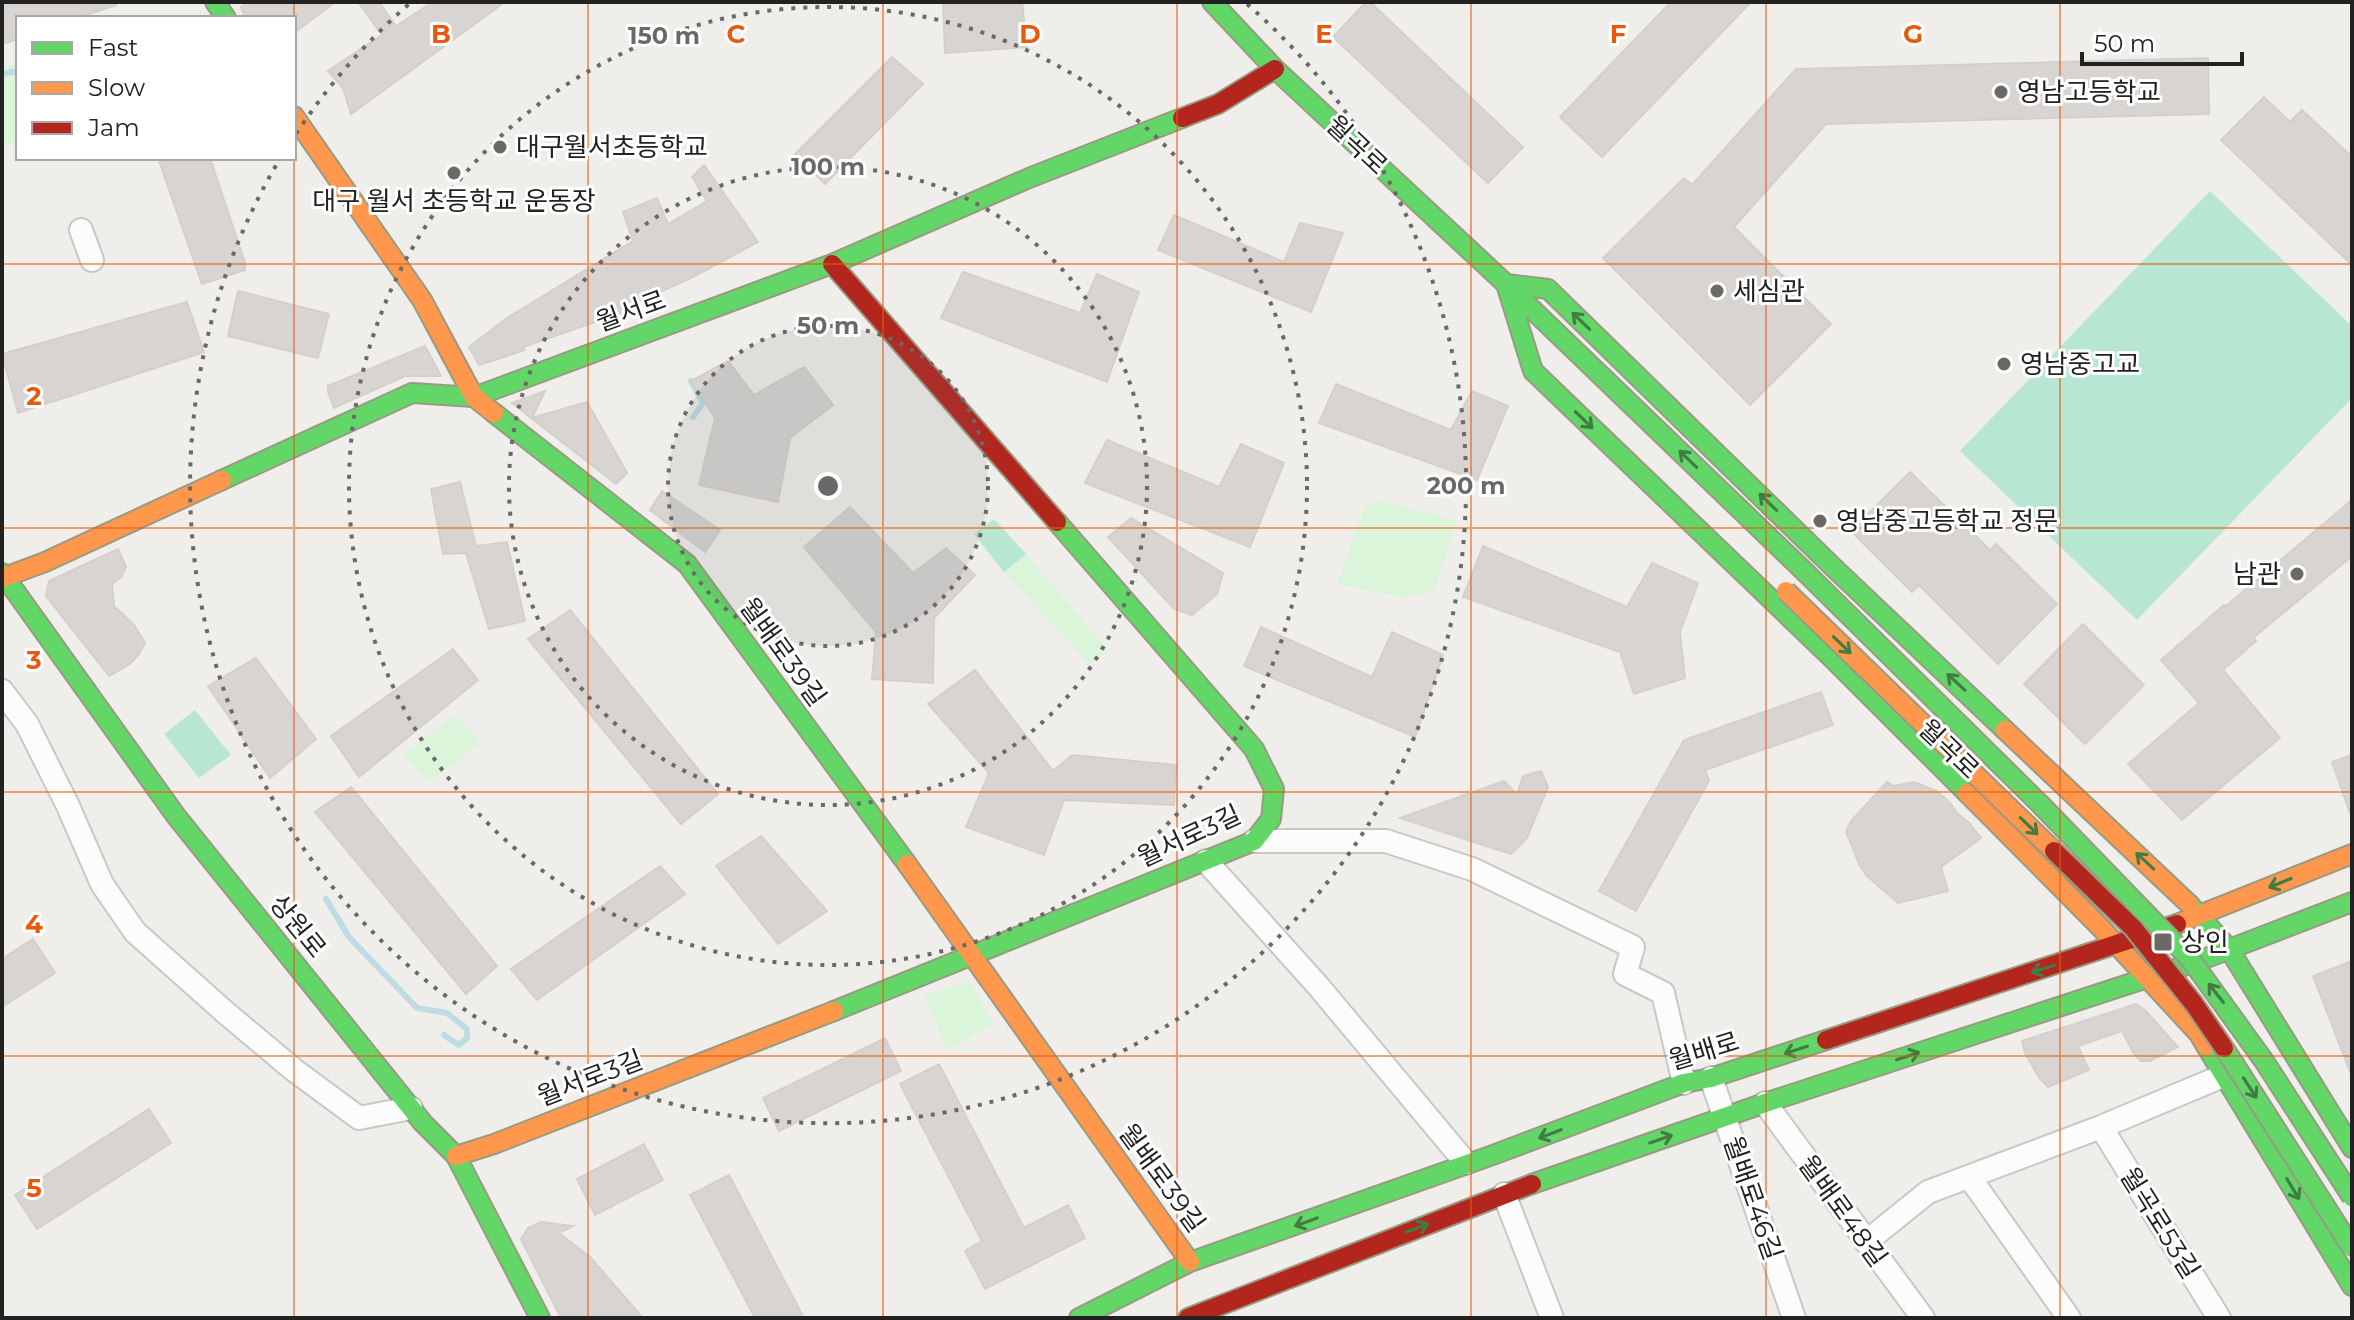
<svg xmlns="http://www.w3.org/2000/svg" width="2354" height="1320" viewBox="0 0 2354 1320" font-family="Montserrat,'Noto Sans KR',sans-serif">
  <rect width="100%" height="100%" fill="#f0eeeb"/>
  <path fill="#daf5da" d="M18 62V141L2 146V68Z
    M1381 501 1458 521 1434 590 1405 598 1337 584 1366 505Z
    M1026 554 1109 651 1089 664 1004 572Z
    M454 715 481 743 429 782 403 755Z
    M969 981 994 1024 948 1050 924 996Z"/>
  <path fill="#b7e6d2" d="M2210 191 2352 326V398L2137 620 1960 451Z
    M994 519 1026 554 1004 572 974 534Z
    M195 710 231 755 199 778 164 734Z"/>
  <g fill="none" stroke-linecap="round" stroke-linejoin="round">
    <path stroke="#bfdbe3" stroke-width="6" d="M2 75 10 72H18
      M691 381 703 403 693 417
      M326 899 349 937 417 1008 447 1013 467 1029V1038L459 1045 444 1035"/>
  </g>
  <path fill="#d7d4d2" stroke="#d3d0cc" stroke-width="2" d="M2 2H116V5L78 18H18V39L2 44Z
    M248 2H335L294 33V18H245L241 7Z
    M358 2H379L396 26 433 2H505L351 114 343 88 328 71 382 35Z
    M943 2H1022L1027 47 945 53Z
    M1366 2H1370L1523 147 1488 183 1333 37Z
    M1671 2H1751L1602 157 1560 117Z
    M892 57 923 84 825 184 795 154Z
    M2208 58 2209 114 1826 124 1734 227 1831 324 1750 405 1603 258 1684 178 1692 185 1796 69Z
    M2264 97 2290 122 2302 110 2352 157V265L2221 140Z
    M158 158H210L245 263V270L202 284Z
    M704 165 758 242 691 278 637 302 639 307 523 347 525 350 479 365 469 347 507 318 633 241 623 212 657 198 668 224 707 201 692 177Z
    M1174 215 1284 262 1300 223 1343 233 1311 312 1158 250Z
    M963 272 1080 313 1097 274 1139 292 1107 382 941 318Z
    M238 291 329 314 318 358 228 336Z
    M187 302 204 352 18 413 2 354Z
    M425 346 441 376H405L334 408 328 392V386Z
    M728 361 754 395 804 367 833 405 790 438 778 502 699 485 715 418 691 381Z
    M1336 384 1451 430 1472 391 1508 406 1477 480 1319 423Z
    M545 391 532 418 587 402 627 473 616 484 512 403Z
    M1107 440 1219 487 1241 444 1284 463 1250 547 1085 483Z
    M1910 472 1990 550 1996 544 2057 604 1998 664 1919 585 1912 592 1851 531Z
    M460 482 476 546 507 542 525 621 489 629 466 553 443 554 431 489Z
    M662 491 720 530 705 552 650 510Z
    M2352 500V556L2253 638 2256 641 2223 670 2280 738 2182 820 2128 764 2199 703 2161 660 2224 605 2226 606Z
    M850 507 913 573 946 548 975 575 934 618 933 683 872 679 876 632 804 547Z
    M1131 518 1223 573 1217 594 1192 615 1174 609 1108 537Z
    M1483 546 1627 607 1652 563 1698 583 1680 632 1685 678 1634 694 1620 652 1463 597Z
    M118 549 126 567 121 577 112 584 114 606 134 625 145 643 139 654 130 664 109 676 46 596 49 581Z
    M570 610 718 794 681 824 528 639Z
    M2083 624 2144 685 2085 744 2024 684Z
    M1261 627 1372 677 1392 632 1443 655 1415 737 1244 666Z
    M453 649 478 680 359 777 331 736Z
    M256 658 316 739 270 778 208 686Z
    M975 670 1053 771 1072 755 1176 765 1174 805 1064 800 1044 855 966 827 989 773 928 704Z
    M1821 692 1833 725 1705 770 1709 781 1636 911 1599 891 1684 740Z
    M2352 755V813H2350L2332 762Z
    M1541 771 1548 787 1527 838 1511 854 1400 818 1504 781 1517 795 1523 776Z
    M1887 782 1894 786 1914 782 1937 791 1951 804 1956 812 1969 823 1981 838 1941 867 1948 891 1898 903 1867 876 1860 866 1846 832 1851 821Z
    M351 787 497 966 466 994 315 812Z
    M761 836 827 911 778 944 716 866Z
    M660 866 685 894 537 1000 511 969Z
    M33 939 55 973 2 1007V959Z
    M2352 961V1074H2351L2313 976Z
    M2136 1004 2146 1011 2178 1047 2150 1061H2141L2134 1054 2122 1031 2078 1046 2089 1070 2048 1087 2039 1078 2025 1053 2022 1041Z
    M885 1038 901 1071 779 1131 763 1098Z
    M939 1064 1024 1228 1068 1205 1085 1238 985 1289 965 1251 982 1241 900 1084Z
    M149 1109 171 1143 37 1229 15 1195Z
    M644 1144 663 1180 595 1215 577 1179Z
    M729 1175 804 1318H755L690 1195Z
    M541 1222 573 1226 559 1233 591 1258 643 1318H561L521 1239 528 1228Z"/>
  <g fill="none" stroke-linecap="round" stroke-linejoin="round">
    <g stroke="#c9c8c7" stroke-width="26">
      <path id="street" d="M81 230 92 260
        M2 691 27 724 68 806 102 884 135 932 226 1013 294 1070 359 1118 411 1108
        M1254 841H1386L1472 869 1633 947 1625 974 1663 993 1684 1083
        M1206 861 1319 987 1466 1163
        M1711 1078 1794 1318
        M1765 1103 1923 1318
        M2101 1127 2219 1318
        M1970 1178 2069 1318
        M1504 1194 1552 1318
        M1866 1242 1928 1192 2101 1127 2225 1075"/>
    </g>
    <g stroke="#999a82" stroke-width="22">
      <path id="fast" d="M215 2 226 18
        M1212 2 1275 69 1506 284 1533 371 1832 658 1967 793
        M1506 284 1548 289 1833 567 2005 730
        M1508 286 1805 572
        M494 413 687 564 907 864
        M222 480 412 393 474 397 832 264 1029 178 1182 118
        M2 573 176 816 423 1123 456 1156 540 1318
        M2189 904 2229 949 2352 1148
        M834 1011 1254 841 1271 819 1274 789 1254 749 1057 522
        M2206 1046 2352 1286
        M1532 1184 1765 1103 2196 962 2352 902
        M1079 1318 1190 1262 1490 1156 1684 1083 1711 1078 1826 1040"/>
    </g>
    <g stroke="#999a82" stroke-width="22">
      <path id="slow" d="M294 116 422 300 474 397 494 413
        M2 578 45 562 222 480
        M2005 730 2189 904
        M1967 793 2102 929 2199 1034 2206 1046
        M907 864 1190 1262
        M2177 924 2352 854
        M456 1156 494 1144 834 1011"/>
    </g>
    <g stroke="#999a82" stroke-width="22">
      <path id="jam" d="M1182 118 1218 104 1275 69
        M832 264 1057 522
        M1826 1040 2177 924
        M1188 1318 1532 1184"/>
    </g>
    <use href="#street" stroke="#fdfcfc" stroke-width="22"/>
    <use href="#fast" stroke="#63d668" stroke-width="18"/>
    <use href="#slow" stroke="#ff974d" stroke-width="18"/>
    <use href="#jam" stroke="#b3261e" stroke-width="18"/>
    <g stroke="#999a82" stroke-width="22" stroke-linecap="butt">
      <path id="fast-bridge" d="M1805 572 2041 805 2191 960 2264 1061 2352 1197
        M2224 1048 2352 1248"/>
    </g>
    <g stroke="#999a82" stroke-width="22" stroke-linecap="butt">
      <path id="slow-bridge" d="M1786 591 2054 851"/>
    </g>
    <g stroke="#999a82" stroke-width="22" stroke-linecap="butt">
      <path id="jam-bridge" d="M2054 851 2133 928 2194 1004 2224 1048"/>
    </g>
    <use href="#fast-bridge" stroke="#63d668" stroke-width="18"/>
    <use href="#slow-bridge" stroke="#ff974d" stroke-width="18"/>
    <use href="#jam-bridge" stroke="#b3261e" stroke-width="18"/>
  </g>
  <defs><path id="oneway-shaft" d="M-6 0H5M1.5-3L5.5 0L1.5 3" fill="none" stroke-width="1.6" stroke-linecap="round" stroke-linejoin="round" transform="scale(2)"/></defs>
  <g stroke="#427c45">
    <use href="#oneway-shaft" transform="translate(1581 321) rotate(-136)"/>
    <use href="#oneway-shaft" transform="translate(1584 420) rotate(44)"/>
    <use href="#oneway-shaft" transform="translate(1688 459) rotate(-136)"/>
    <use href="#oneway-shaft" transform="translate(1768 502) rotate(-136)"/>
    <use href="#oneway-shaft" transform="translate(1842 645) rotate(44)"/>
    <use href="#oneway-shaft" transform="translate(1956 682) rotate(-137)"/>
    <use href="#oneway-shaft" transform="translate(2029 826) rotate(44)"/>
    <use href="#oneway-shaft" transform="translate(2145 861) rotate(-137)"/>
    <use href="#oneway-shaft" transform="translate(2280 883) rotate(158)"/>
    <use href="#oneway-shaft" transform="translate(2043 969) rotate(162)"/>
    <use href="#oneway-shaft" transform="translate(2216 993) rotate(-128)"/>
    <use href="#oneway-shaft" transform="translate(1796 1050) rotate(162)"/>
    <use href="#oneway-shaft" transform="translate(1908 1056) rotate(-18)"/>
    <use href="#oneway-shaft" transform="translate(2250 1088) rotate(57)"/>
    <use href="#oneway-shaft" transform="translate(1550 1134) rotate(159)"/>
    <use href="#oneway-shaft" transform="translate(1661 1139) rotate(-19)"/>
    <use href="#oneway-shaft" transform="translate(2293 1189) rotate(59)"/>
    <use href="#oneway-shaft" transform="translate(1306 1222) rotate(160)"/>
    <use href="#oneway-shaft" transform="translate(1417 1228) rotate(-21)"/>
  </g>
  <path fill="none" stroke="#e8590c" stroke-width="2" stroke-opacity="0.55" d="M294 2V1318M588 2V1318M883 2V1318M1177 2V1318M1471 2V1318M1766 2V1318M2060 2V1318M2 264H2352M2 528H2352M2 792H2352M2 1056H2352"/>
  <circle cx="828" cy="486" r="160" fill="#6a6968" fill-opacity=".12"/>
  <g fill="none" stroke="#6a6968" stroke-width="4" stroke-dasharray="4 8">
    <circle cx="828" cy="486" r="160"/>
    <circle cx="828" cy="486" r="319"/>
    <circle cx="828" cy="486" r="479"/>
    <path d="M296 134A638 638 0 0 1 409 4M1247 4A638 638 0 1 1 278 162"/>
  </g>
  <g fill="#6a6968" stroke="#fff" stroke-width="3">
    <circle cx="2001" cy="92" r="8"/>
    <circle cx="500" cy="147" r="8"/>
    <circle cx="454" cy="173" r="8"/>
    <circle cx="1717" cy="291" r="8"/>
    <circle cx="2004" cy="364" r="8"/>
    <circle cx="1820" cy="521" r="8"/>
    <circle cx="2297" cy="574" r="8"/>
    <rect x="2153" y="932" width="20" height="20" rx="4"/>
  </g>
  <g text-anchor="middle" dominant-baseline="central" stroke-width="6" stroke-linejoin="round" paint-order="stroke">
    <g font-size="26" fill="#222" stroke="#fff" text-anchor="start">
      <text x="2017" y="92">영남고등학교</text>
      <text x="516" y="147">대구월서초등학교</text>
      <text x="454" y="201" text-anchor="middle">대구 월서 초등학교 운동장</text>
      <text x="1733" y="291">세심관</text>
      <text x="2020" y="364">영남중고교</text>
      <text x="1836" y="521">영남중고등학교 정문</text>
      <text x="2281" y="574" text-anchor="end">남관</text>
      <text x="2181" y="942">상인</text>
    </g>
    <g font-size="26" fill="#222" stroke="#fff">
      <text transform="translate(1357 145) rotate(43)">월곡로</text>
      <text transform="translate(631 311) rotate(-20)">월서로</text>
      <text transform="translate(783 652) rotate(54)">월배로39길</text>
      <text transform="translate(1949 749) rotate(44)">월곡로</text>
      <text transform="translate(1189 836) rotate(-25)">월서로3길</text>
      <text transform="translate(298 926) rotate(51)">상원로</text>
      <text transform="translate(1704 1051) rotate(-17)">월배로</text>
      <text transform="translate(590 1078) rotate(-21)">월서로3길</text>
      <text transform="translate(1162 1178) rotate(54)">월배로39길</text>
      <text transform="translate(1753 1198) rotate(71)">월배로46길</text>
      <text transform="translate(1843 1211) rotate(54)">월배로48길</text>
      <text transform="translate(2160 1223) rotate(58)">월곡로53길</text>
    </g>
  </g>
  <g font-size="26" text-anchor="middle" font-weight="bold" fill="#e8590c" stroke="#fff" stroke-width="6" stroke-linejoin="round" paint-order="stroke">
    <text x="441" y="43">B</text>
    <text x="736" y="43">C</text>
    <text x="1030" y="43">D</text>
    <text x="1324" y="43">E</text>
    <text x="1618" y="43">F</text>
    <text x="1913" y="43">G</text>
    <text x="34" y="405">2</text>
    <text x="34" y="669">3</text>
    <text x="34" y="933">4</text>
    <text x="34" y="1197">5</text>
  </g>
  <circle cx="828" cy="486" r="12" fill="#6a6968" stroke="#fff" stroke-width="4"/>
  <g font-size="24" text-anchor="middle" font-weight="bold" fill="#6a6968" stroke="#fff" stroke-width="6" stroke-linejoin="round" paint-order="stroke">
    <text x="664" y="44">150 m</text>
    <text x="828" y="175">100 m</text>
    <text x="828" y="334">50 m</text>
    <text x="1466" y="494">200 m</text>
  </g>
  <rect width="2354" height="1320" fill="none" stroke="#222222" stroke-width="8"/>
  <rect x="16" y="16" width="280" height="144" fill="#ffffff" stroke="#a7a7a7" stroke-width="2"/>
  <rect x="32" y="42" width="40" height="12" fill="#63d668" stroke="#a7a7a7" stroke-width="2"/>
  <text x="88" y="56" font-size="24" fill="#222222">Fast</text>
  <rect x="32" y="82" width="40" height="12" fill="#ff974d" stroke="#a7a7a7" stroke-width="2"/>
  <text x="88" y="96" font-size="24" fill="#222222">Slow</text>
  <rect x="32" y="122" width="40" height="12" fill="#b3261e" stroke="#a7a7a7" stroke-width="2"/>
  <text x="88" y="136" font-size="24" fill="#222222">Jam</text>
  <path d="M2082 52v12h160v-12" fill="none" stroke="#222222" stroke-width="4"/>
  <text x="2094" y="52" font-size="24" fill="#222222" stroke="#ffffff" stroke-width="6" paint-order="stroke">50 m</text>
</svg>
